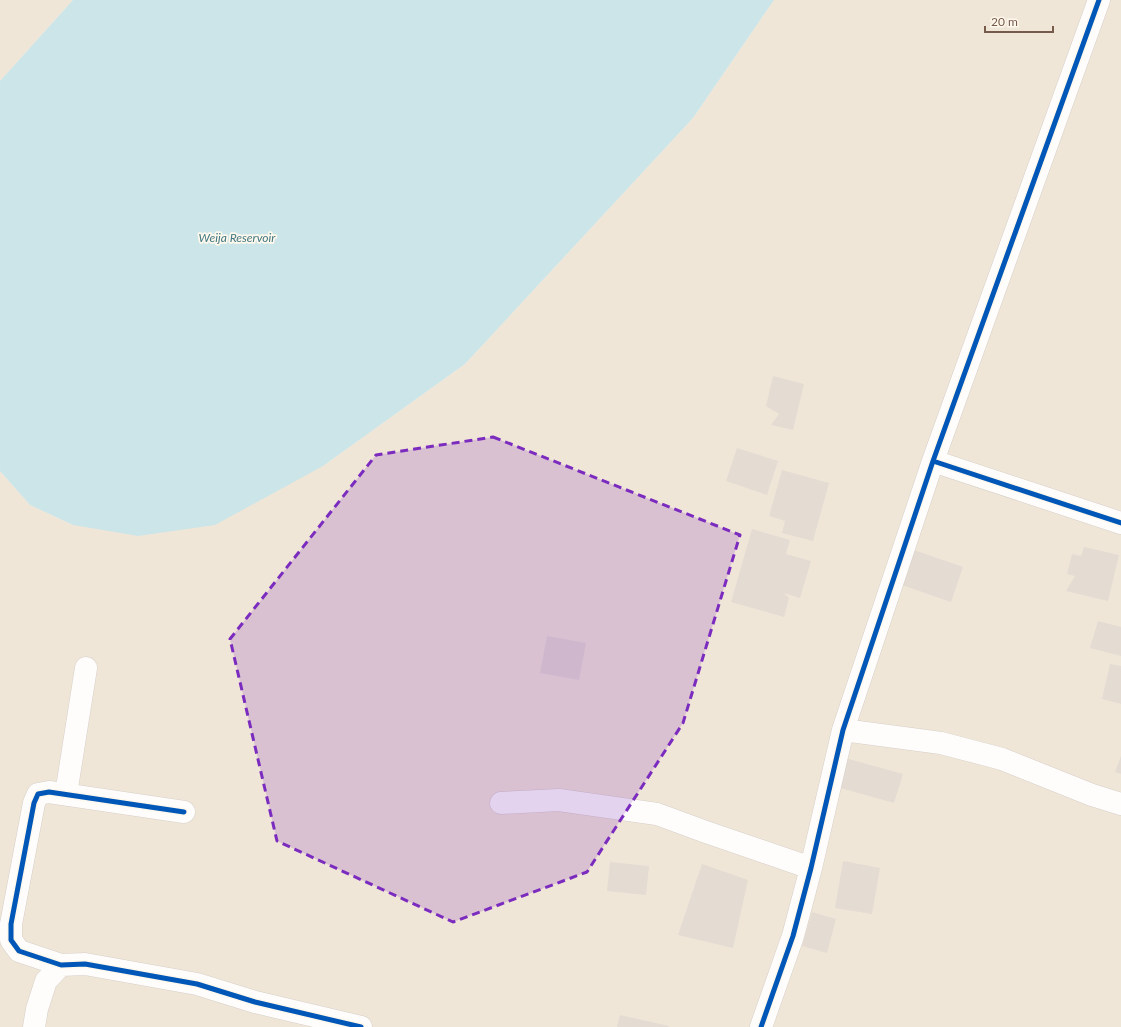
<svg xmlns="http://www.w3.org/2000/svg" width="1121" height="1027" viewBox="0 0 1121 1027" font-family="Lato,sans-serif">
  <rect width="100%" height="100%" fill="#f7f3eb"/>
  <path fill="#f0e6d8" d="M0 0H73L0 81Z
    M774 0H1121V1027H0V471L30 505 73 525 323 466 465 364 693 118Z"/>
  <path fill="#cce5e8" d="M73 0H774L693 118 465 364 323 466 215 525 138 536 73 525 30 505 0 471V81Z"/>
  <path fill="#e4dbd2" d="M773 376 804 384 793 430 771 425 779 414 766 406Z
    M737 448 778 461 767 495 726 481Z
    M782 470 829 483 813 541 782 533 785 521 769 516Z
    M752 529 790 540 786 554 811 561 800 598 784 593 789 598 784 617 731 602Z
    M1084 547 1119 555 1108 601 1066 591 1075 576 1067 574 1072 554 1081 556Z
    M911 549 963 567 951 602 899 584Z
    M1098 621 1121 627V656L1090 648Z
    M547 636 586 643 579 680 540 673Z
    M1110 664 1121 666V704L1102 699Z
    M1121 756V774L1115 772Z
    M845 758 903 774 894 803 837 787Z
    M843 861 880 868 872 914 835 908Z
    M610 862 649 866 646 895 607 891Z
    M702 864 748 880 733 948 678 935Z
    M812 912 836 919 827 953 802 946Z
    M620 1015 669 1026V1027H617Z"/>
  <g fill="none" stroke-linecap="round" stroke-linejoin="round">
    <g stroke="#d6cfc8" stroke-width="23">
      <path id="minor" d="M1099 0 933 461 1121 523
        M843 730 941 743 1002 759 1092 795 1121 804
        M66 794 86 668
        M501 803 559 800 657 814 706 832 811 868
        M184 812 49 792 38 794 34 803 11 924V940L19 951 61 965 85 964 197 984 255 1002 361 1027
        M34 1027 37 1009 46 981 61 965
        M761 1027 793 936 811 868 843 730 933 461"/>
    </g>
    <use href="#minor" stroke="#fefdfc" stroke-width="22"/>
    <g stroke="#fff8ec" stroke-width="8">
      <path id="cycleway" d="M1099 0 933 461 1121 523
        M184 812 49 792 38 794 34 803 11 924V940L19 951 61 965 85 964 197 984 255 1002 361 1027
        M761 1027 793 936 811 868 843 730 933 461"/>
    </g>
    <use href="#cycleway" stroke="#0057b8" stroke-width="5"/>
  </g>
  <path fill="#7b2cbf" fill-opacity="0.2" stroke="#7b2cbf" stroke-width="3" stroke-dasharray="8 5" stroke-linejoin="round" d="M493 437 740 535 683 723 587 872 453 922 277 841 230 639 376 455Z"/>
  <g text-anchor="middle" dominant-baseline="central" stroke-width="3.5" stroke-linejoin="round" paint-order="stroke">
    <g font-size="12" font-style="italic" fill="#407783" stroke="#fff8ec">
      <text x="237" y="237">Weija Reservoir</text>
    </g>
  </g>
  <path d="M985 26v6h68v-6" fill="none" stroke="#765a4a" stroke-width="2"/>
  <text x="991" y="26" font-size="12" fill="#765a4a" stroke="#fff8ec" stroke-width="3" paint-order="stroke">20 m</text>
</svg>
